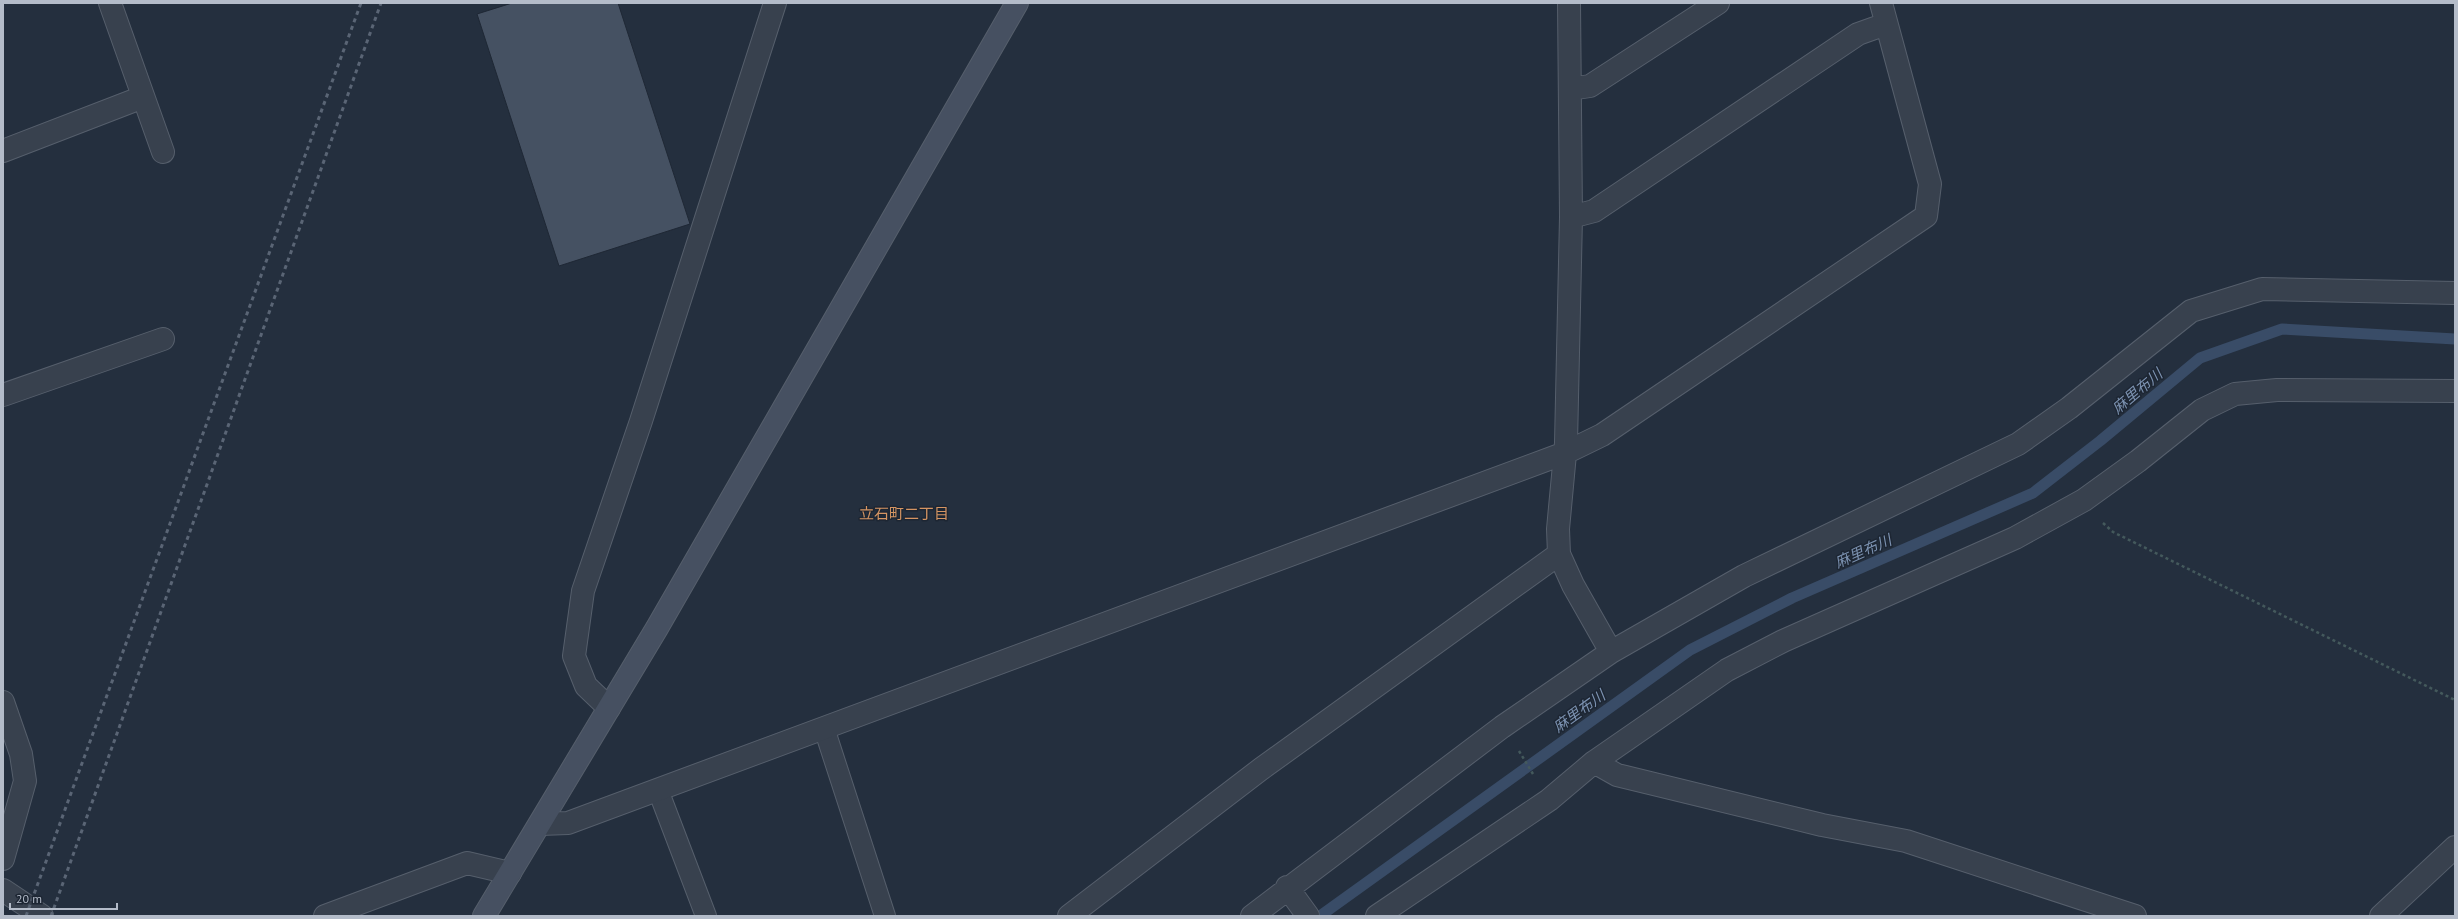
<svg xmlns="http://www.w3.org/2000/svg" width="2458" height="919" viewBox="0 0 2458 919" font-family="'PT Sans','Noto Sans JP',sans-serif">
  <rect width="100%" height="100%" fill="#242f3e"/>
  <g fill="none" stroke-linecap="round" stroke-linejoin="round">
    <path stroke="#394c67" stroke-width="11" d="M1320 916 1690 650 1792 598 2033 493 2100 441 2200 358 2282 329 2455 339"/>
  </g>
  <path fill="#455162" stroke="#1f2835" d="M512 3H618L690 224 559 266 477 14Z"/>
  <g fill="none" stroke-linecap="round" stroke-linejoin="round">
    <g stroke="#565f6c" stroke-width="22">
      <path id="lane" d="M824 728 885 916
        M658 790 706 916"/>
    </g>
    <g stroke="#565f6c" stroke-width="24">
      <path id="street" d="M110 3 163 152
        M1569 3 1571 217 1566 443 1558 529 1559 554 1573 585 1611 652
        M1570 89 1590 86 1718 3
        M3 151 143 97
        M1571 217 1594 211 1858 34 1886 24
        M3 395 163 339
        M3 702 21 754 25 781 3 859
        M609 708 586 686 574 656 583 591 641 421 775 3
        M1594 762 1617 775 1822 825 1906 841 2135 916
        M540 824 568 823 1565 453 1602 435 1926 216 1930 184 1881 3
        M1287 887 1308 916
        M3 890 42 916
        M325 916 467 863 510 873
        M1069 916 1261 769 1559 554
        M1252 916 1502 727 1611 652 1744 576 2018 444 2069 408 2191 311 2262 289 2455 293
        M1377 916 1549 800 1594 762 1727 670 1783 641 2015 538 2084 500 2138 461 2202 410 2235 394 2277 390 2455 391
        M2381 916 2455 847"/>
    </g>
    <g stroke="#565f6c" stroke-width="24">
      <path id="secondary" d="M484 916 657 628 1017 3"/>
    </g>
    <path stroke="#44595c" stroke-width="2.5" stroke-dasharray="3 3" stroke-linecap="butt" d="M2103 523 2113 532 2455 700
      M1519 751 1533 774"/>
    <use href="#lane" stroke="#38414e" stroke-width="20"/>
    <use href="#street" stroke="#38414e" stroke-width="22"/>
    <use href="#secondary" stroke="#465061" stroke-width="22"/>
    <path stroke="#5a6575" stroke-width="3" stroke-dasharray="4 4" stroke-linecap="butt" d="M26 916 361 3
      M51 916 381 3"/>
  </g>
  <g text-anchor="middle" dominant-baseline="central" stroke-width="3" stroke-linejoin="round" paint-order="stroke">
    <g font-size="15" font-style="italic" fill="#7c92b1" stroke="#1d2633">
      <text transform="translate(2137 391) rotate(-40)">麻里布川</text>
      <text transform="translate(1863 551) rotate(-24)">麻里布川</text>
      <text transform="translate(1579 711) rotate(-36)">麻里布川</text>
    </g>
    <g font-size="15" fill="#d59563" stroke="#1d2633">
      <text x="904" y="513">立石町二丁目</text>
    </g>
  </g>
  <rect width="2458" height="919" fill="none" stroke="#b4bcc9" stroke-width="8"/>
  <path d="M10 903v6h107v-6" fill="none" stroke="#b4bcc9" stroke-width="2"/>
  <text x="16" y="903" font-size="12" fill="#b4bcc9" stroke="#1d2633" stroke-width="3" paint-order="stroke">20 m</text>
</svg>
